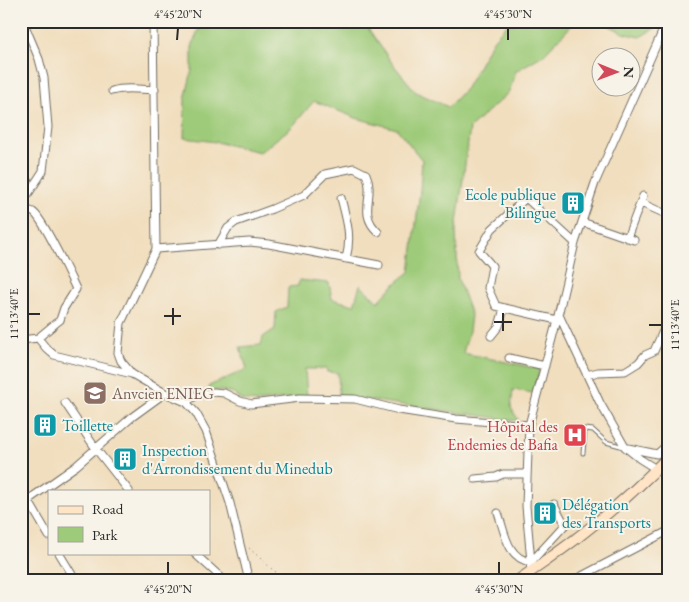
<svg xmlns="http://www.w3.org/2000/svg" width="689" height="602" viewBox="0 0 689 602" font-family="'EB Garamond',serif">
  <rect width="100%" height="100%" fill="#f7f3e8"/>
  <filter id="ink" filterUnits="userSpaceOnUse"><feTurbulence type="fractalNoise" baseFrequency=".02" numOctaves="2"/><feDisplacementMap in="SourceGraphic" scale="10" xChannelSelector="R" yChannelSelector="G"/><feConvolveMatrix kernelMatrix="1 2 1 2 8 2 1 2 1" color-interpolation-filters="sRGB"/></filter>
  <filter id="wash" filterUnits="userSpaceOnUse"><feTurbulence type="fractalNoise" baseFrequency=".0096" numOctaves="4" result="noise"/><feDisplacementMap in="SourceGraphic" scale="20" xChannelSelector="R" yChannelSelector="G"/><feGaussianBlur stdDeviation="1.12" result="paint"/><feColorMatrix in="noise" values="0 0 0 0 0 0 0 0 0 0 0 0 0 0 0 0 0 1.4 0 .05"/><feComposite in="paint" operator="in"/></filter>
  <g filter="url(#wash)">
    <rect width="100%" height="100%" fill="#f1debe"/>
    <path fill="#9ecb79" stroke="#647b52" d="M216 21H363L392 63 416 92 448 107 466 88 493 40 510 21H577L575 22 543 55 516 71 509 92 470 128 456 230 458 279 471 315 469 331 463 353 540 369 533 393 513 390 511 408 519 421 339 396 338 373 327 372 326 369H305L307 396 256 402 241 400 231 392 209 390V386L247 369 240 347 261 345 263 337 275 329 276 312 287 307 288 287 298 286 299 280 329 283 332 299 354 305 360 285 378 302 397 282 410 272 420 191 422 160 397 129 356 118 314 101 292 127 260 152 216 142 184 138 185 100 192 70V47L198 30Z
      M601 21H659L657 27 640 37 623 33Z"/>
  </g>
  <g filter="url(#ink)">
    <g fill="none" stroke-linecap="round" stroke-linejoin="round">
      <g stroke="#706a5e" stroke-width="5">
        <path id="service" d="M583 453 585 429 593 430 606 442 624 447"/>
      </g>
      <g stroke="#706a5e" stroke-width="9">
        <path id="minor" d="M153 21 156 249 121 323 118 353 121 361 132 374 165 393 186 402 196 413 206 431 230 503 249 581
          M112 91C129 86 139 91 155 89
          M341 198C347 221 352 236 346 259
          M641 203 668 215
          M21 205 43 171 48 127 44 78 39 59 23 21
          M21 210C25 210 29 210 33 212 42 217 70 276 76 289L64 308 60 320 56 323 38 338 21 340
          M582 222 634 240
          M627 238 643 196
          M218 245 228 228 236 222 272 209 304 195 325 174 354 168 366 174C376 196 357 213 378 232
          M156 249 249 242 269 244 379 265
          M559 315 600 403 625 447 640 459 656 469
          M557 320 496 306 488 288 492 266 479 251 492 229 526 198 575 243
          M491 336 499 326 503 312 505 308
          M38 338 46 348 54 355 132 374
          M509 358 545 366
          M587 375 598 372 625 371 638 363 645 355 654 351 664 329 668 326
          M186 402 197 395 214 392 224 393 240 401 251 404 300 398 355 399 399 410 456 419 529 425
          M65 403 96 449 129 491
          M628 448 657 454 668 444
          M475 479 496 477 503 474H526
          M21 499 28 500 76 466 132 417 165 393
          M28 500 49 536
          M498 513C505 532 507 559 531 562L565 525 554 504
          M59 553 76 581
          M194 553 225 581
          M530 572 531 562 526 506 529 425 557 320 575 243 595 183 667 21
          M572 581 668 531"/>
      </g>
      <g stroke="#706a5e" stroke-width="12">
        <path id="secondary" d="M517 581C571 545 623 504 668 457"/>
      </g>
      <path stroke="#706a5e" stroke-width="1" stroke-dasharray="1 4" stroke-linecap="butt" d="M249 548 273 570 289 581"/>
      <use href="#service" stroke="#fff" stroke-width="3"/>
      <use href="#minor" stroke="#fff" stroke-width="7"/>
      <use href="#secondary" stroke="#ffe4c6" stroke-width="10"/>
    </g>
  </g>
  <path fill="none" stroke="#2b2b2b" stroke-width="2" d="M177 40 178 28M508 40V28M28 314H40M164 316H181M494 322H512M173 325V308M649 325H662M503 331V313M168 574V562M499 574V562"/>
  <defs>
    <g id="building-square" transform="scale(1.25)"><rect x="-9" y="-9" width="18" height="18" rx="4" fill="#0f9aa8" stroke="#f7f3e8"/><path d="M-4-6H4V6H1V3H-1V6H-4ZM-2.5-4.3h1.7v1.8h-1.7ZM.8-4.3h1.7v1.8H.8ZM-2.5-1h1.7V.8h-1.7ZM.8-1h1.7V.8H.8Z" fill="#fff"/></g>
    <g id="university-square" transform="scale(1.25)"><rect x="-9" y="-9" width="18" height="18" rx="4" fill="#8d6e63" stroke="#f7f3e8"/><path d="M0-5L7-2L0 1L-7-2ZM-4 1L0 2.5L4 1V4Q0 6-4 4Z" fill="#fff"/></g>
    <g id="hospital-square" transform="scale(1.25)"><rect x="-9" y="-9" width="18" height="18" rx="4" fill="#e0444e" stroke="#f7f3e8"/><path d="M-5-5h3v3.5h4V-5h3V5h-3V1.5h-4V5h-3Z" fill="#fff"/></g>
  </defs>
  <g fill-rule="evenodd">
    <use href="#building-square" x="573" y="203"/>
    <use href="#university-square" x="95" y="393"/>
    <use href="#building-square" x="45" y="425"/>
    <use href="#hospital-square" x="575" y="435"/>
    <use href="#building-square" x="125" y="459"/>
    <use href="#building-square" x="545" y="513"/>
  </g>
  <g text-anchor="middle" dominant-baseline="central" stroke-width="4" stroke-linejoin="round" paint-order="stroke">
    <g font-size="16" fill="#0d838f" stroke="#f7f3e8" text-anchor="start">
      <text x="556" y="194" text-anchor="end">Ecole publique<tspan x="556" dy="18">Bilingue</tspan></text>
      <text x="62" y="425">Toillette</text>
      <text x="142" y="450">Inspection<tspan x="142" dy="18">d'Arrondissement du Minedub</tspan></text>
      <text x="562" y="504">Délégation<tspan x="562" dy="18">des Transports</tspan></text>
    </g>
    <g font-size="16" fill="#785e54" stroke="#f7f3e8" text-anchor="start">
      <text x="112" y="393">Anvcien ENIEG</text>
    </g>
    <g font-size="16" fill="#be3a42" stroke="#f7f3e8" text-anchor="end">
      <text x="558" y="426">Hôpital des<tspan x="558" dy="18">Endemies de Bafia</tspan></text>
    </g>
  </g>
  <rect width="689" height="602" fill="none" stroke="#f7f3e8" stroke-width="55"/>
  <rect x="48" y="490" width="162" height="65" fill="#f7f3e8" stroke="#a5a39c"/>
  <rect x="58" y="506" width="25" height="8" fill="#ffe4c6" stroke="#a5a39c"/>
  <text x="92" y="514" font-size="15" fill="#2b2b2b">Road</text>
  <rect x="58" y="527" width="25" height="15" fill="#9ecb79" stroke="#a5a39c"/>
  <text x="92" y="540" font-size="15" fill="#2b2b2b">Park</text>
  <g transform="translate(616 72) rotate(91)"><circle r="24" fill="#f7f3e8" stroke="#a5a39c"/>
  <path d="M0-4L9 19L0 12L-9 19Z" fill="#d1495b"/>
  <text y="-8" font-size="14" font-weight="bold" text-anchor="middle" fill="#2b2b2b">N</text>
  </g>
  <rect x="28" y="28" width="634" height="546" fill="none" stroke="#2b2b2b" stroke-width="2"/>
  <g font-size="12" text-anchor="middle" fill="#2b2b2b">
    <text x="178" y="18">4°45'20"N</text>
    <text x="508" y="18">4°45'30"N</text>
    <text transform="translate(14 314) rotate(-90)" y="4">11°13'40"E</text>
    <text transform="translate(675 325) rotate(-90)" y="4">11°13'40"E</text>
    <text x="168" y="593">4°45'20"N</text>
    <text x="499" y="593">4°45'30"N</text>
  </g>
</svg>
